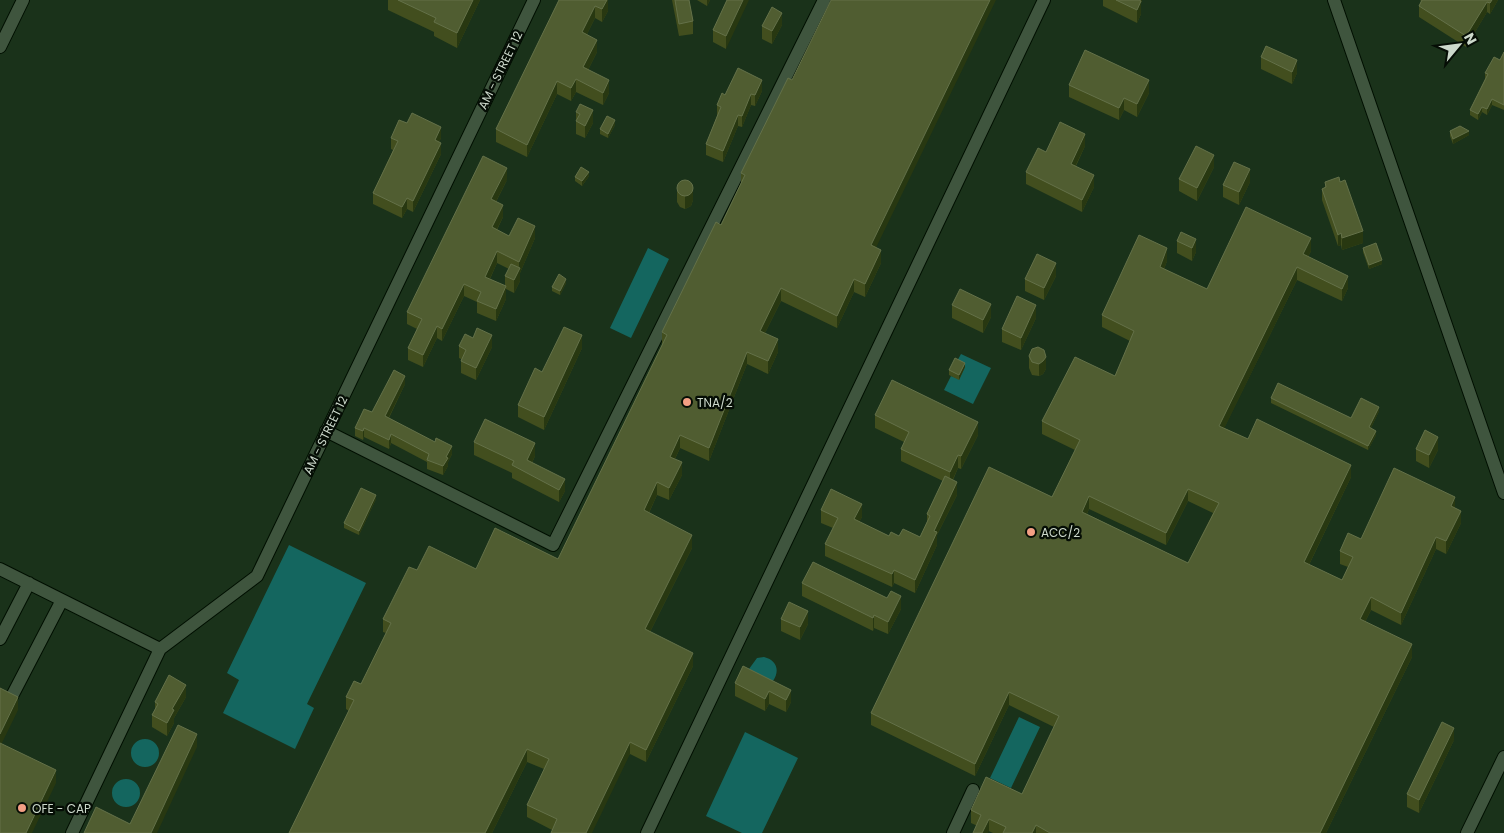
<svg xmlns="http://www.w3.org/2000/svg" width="1504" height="833" viewBox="0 0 1504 833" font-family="Poppins,sans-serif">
  <rect width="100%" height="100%" fill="#122712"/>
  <path fill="#1a321a" d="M0 0H1504V833H0Z"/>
  <path fill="#14665f" d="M648 248 669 259 631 338 610 328Z
    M961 354 991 368 973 404 944 390 951 376 959 379 956 363Z
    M289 545 366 583 307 704 314 708 295 749 223 713 239 680 227 673Z
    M764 657C777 660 780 671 773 681L749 669 757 658Z
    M1019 717 1040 727 1011 788 990 778Z
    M745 732 798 758 762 833H742L706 816Z
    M131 753a14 14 0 1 1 28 0a14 14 0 1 1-28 0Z
    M112 793a14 14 0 1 1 28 0a14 14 0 1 1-28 0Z"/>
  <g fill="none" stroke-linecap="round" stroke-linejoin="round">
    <g stroke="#000f01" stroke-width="14">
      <path id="minor" d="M1334 0 1504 493
        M0 47 23 0
        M326 431 553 545 824 0
        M0 569 160 649
        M0 639 29 583
        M11 698 62 600
        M72 833 160 649 257 576 534 0
        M647 833 1044 0
        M953 833 973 790
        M1467 833 1504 757"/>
    </g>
    <use href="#minor" stroke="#3f553e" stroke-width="12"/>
  </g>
  <path fill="#424e1e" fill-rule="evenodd" d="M388 0H480L457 48 434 36V32L388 10Z
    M559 0H608V11L602 22 595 18 587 34 597 52 588 70 609 93 603 105 576 92 571 101 557 94 527 157 496 142V129Z
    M672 0H689L693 21V34L679 36Z
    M697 0H710L707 6Z
    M727 0 726 49 713 42V30Z
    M1103 0H1142L1141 3V14L1137 23 1103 6Z
    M1420 0H1498L1490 14 1487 12 1466 47 1419 17V6L1421 1Z
    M782 25 772 44 762 39V26Z
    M1504 52V110L1492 105 1487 115 1482 112 1478 120 1470 115V110L1485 79V73L1500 60Z
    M1261 57 1297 73 1292 84 1261 69Z
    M1069 85 1149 93 1137 117 1124 110 1119 120 1069 97Z
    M762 91 755 106 751 105 742 127 738 126 723 162 706 155V144L717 116V105L725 95Z
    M576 112 593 123 585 138 576 134Z
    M615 125 608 138 600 134V129Z
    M1450 131 1469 135 1453 144 1450 136Z
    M391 138H441L439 142 441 154 413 212 407 209 402 218 373 204V193L393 150 391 149Z
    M1085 146 1076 166 1094 187 1082 212 1026 184V172L1046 152Z
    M1214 167 1197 201 1179 191V179Z
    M741 173 876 248 881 263 865 297 854 292 837 328 781 301 765 333 778 352 768 374 747 364 709 461 680 448 675 459 682 475 669 500 657 495 649 513 692 548 650 632 693 666 646 762 630 754 552 830 527 817V805L544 769 527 762 492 833H289L349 711 346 709V697L361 684 386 633 383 632V619L417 570 476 569 558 559 662 345V332L721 225 741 185Z
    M589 176 582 186 575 181V177Z
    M507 180 496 202 503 217 497 230 509 236 535 238 520 273V281L514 293 506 289V299L496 321 477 313V302L464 296 442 341 437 338 423 367 408 360V348L417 329 407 324V312ZM497 263 509 269 505 276V286L490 279Z
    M1250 182 1239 205 1223 197V185Z
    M1325 182 1363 243 1342 250 1341 245 1338 246 1322 200V189L1325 187Z
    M677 190 693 200 691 206 685 209 680 207 677 202Z
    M1181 232 1196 252 1192 261 1177 253V241Z
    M1363 248 1382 264 1369 269 1363 252Z
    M1311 251 1308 257 1348 288 1342 301 1297 280 1224 428 1248 439 1351 477 1309 565 1342 580 1348 567 1340 564V551L1361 539 1455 508 1461 523 1446 554 1436 549 1401 625 1371 610 1365 622 1412 657 1326 833H993L971 823V810L1022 794 1054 727 1009 705 975 776 871 725V713L1052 497 1075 450 1042 434V421L1115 376 1130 341 1102 327V315L1167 261 1164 269 1207 289ZM1188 501 1213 513 1188 563 1087 514 1089 509 1166 545Z
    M1056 276 1044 300 1025 291V279Z
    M566 283 560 295 552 291V287Z
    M952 305 991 317 983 333 952 318Z
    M1036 318 1021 350 1002 342V329Z
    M473 338 492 347 476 380 461 373V359L459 358V346Z
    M582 348 544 430 518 417V405L542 372Z
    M1029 356 1046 369 1043 374 1039 376 1032 375 1029 368Z
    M965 367 959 380 949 375V370Z
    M405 384 389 418 452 454 448 462V466L443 475 427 469V462L391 443 389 449 364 437 363 440 355 436V428Z
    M1271 398 1351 418 1379 411 1371 428 1376 435 1368 450 1271 403Z
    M875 415 978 435 961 469 958 468 953 480 957 495 937 535V545L915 593 894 583 892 587 825 556V544L833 528 821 523V510L862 517 859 522 889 536 920 537 927 522V514L943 481 901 461V449L904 442 875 428Z
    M474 442 535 456 532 463 565 491 559 502 512 478V473L474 455Z
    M1416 449 1438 450 1429 468 1416 461Z
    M376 499 359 535 344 528V523Z
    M802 583 901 609 888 634 874 628 873 631 802 596Z
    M781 619 808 624 800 640 781 631Z
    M743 666 791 702 786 712 769 704 765 711 735 696V683Z
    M186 697 174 718V723L167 736 152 727V715L155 709V702Z
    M1454 740 1419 813 1407 807V794Z"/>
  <path fill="#283811" d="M473 0H480L457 48V33Z
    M607 0H608V11L602 22V9Z
    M707 0H710L707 6Z
    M743 0H749L726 49V36Z
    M990 0H996L871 258V245Z
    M1137 0H1142L1141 3V14L1137 23Z
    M1492 0H1498L1490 14V3Z
    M1487 2V12L1466 47V36Z
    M595 6V18L582 44V32Z
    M782 13V25L772 44V31Z
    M597 40V52L583 80V67Z
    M1297 60V73L1292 84V72Z
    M576 79V92L571 101V88Z
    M609 80V93L603 105V93Z
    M762 80V91L755 106V95Z
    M1149 80V93L1137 117V104Z
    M557 81V94L527 157V145Z
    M751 94V105L742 127V116Z
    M1124 98V110L1119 120V108Z
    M1492 99V105L1487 115V109Z
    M1482 107V112L1478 120V114Z
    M593 110V123L585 138V126Z
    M738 115V126L723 162V151Z
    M615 120V125L608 138V134Z
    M441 127V138L435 151V140Z
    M1469 131V135L1453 144V139Z
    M1085 134V146L1071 175V164Z
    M441 143V154L413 212V201Z
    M1214 155V167L1197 201V188Z
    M507 168V180L491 211V199Z
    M1250 169V182L1239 205V192Z
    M589 172V176L582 186V181Z
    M1094 175V187L1082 212V200Z
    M693 187V200L691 206 685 209V196Z
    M407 198V209L402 218V207Z
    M503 205V217L492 239V227Z
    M535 226V238L520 273V281L514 293V280L519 269V262Z
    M1363 231V243L1342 250V238Z
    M1341 233V245L1338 246V235Z
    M1311 238V251L1303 267V254Z
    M1196 239V252L1192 261V248Z
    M1167 248V261L1160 279V267Z
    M881 250V263L865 297V284Z
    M497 251V263L485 289V277Z
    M1382 260V264L1369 269V265Z
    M1056 263V276L1044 300V288Z
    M1297 267V280L1219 439V426Z
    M1348 276V288L1342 301V289Z
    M566 279V283L560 295V291Z
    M854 279V292L837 328V316Z
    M464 284V296L442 341V329Z
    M506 286V299L496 321V309Z
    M781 288V301L760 343V331Z
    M991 304V317L983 333V320Z
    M1036 305V318L1021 350V338Z
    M437 326V338L423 367V355Z
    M492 335V347L476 380V368Z
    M582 335V348L544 430V417Z
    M778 339V352L768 374V361Z
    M747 352V364L709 461V448Z
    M1046 357V369L1043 374 1039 376V364Z
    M965 363V367L959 380V375Z
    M405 376V384L385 425V416Z
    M1379 407V411L1369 432V427Z
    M978 422V435L961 469V456Z
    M364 428V437L363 440V431Z
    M1376 431V435L1368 450V446Z
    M391 434V443L389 449V440Z
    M680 435V448L670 469V457Z
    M1438 437V450L1429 468V455Z
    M535 443V456L527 473V460Z
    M452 446V454L448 462V466L443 475V466L446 457Z
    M958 455V468L950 485V472Z
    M682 462V475L669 500V488Z
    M1351 465V477L1304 575V562Z
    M565 479V491L559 502V490Z
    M657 482V495L644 523V510Z
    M957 482V495L937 535V545L915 593V580L934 531Z
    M1188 489V501L1166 545V533Z
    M376 495V499L359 535V531Z
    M1089 496V509L1082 524V512Z
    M1455 497V509L1451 506Z
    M862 504V517L854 532V519Z
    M1461 511V523L1446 554V541Z
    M692 535V548L645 642V629Z
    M1436 537V549L1401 625V613Z
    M894 570V583L892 587V574Z
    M901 596V609L888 634V622Z
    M1371 597V610L1360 632V619Z
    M808 611V624L800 640V627Z
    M874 615V628L873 631V618Z
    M1412 644V657L1326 833H1320Z
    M693 653V666L646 762V750Z
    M186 685V697L174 718V723L167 736V723L172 709Z
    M791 690V702L786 712V700Z
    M769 691V704L765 711V699Z
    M1009 692V705L975 776V764Z
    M18 697V710L0 747V734Z
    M1454 728V740L1419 813V800Z
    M197 734V747L157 833H151Z
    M630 742V754L592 833H586Z
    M527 749V762L492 833H485Z
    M56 770V783L32 833H26Z
    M989 819V831L988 833H982Z
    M1036 825V833H1032Z"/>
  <path fill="#505d31" stroke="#647149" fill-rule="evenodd" d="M398 0H473L457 33 434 22 436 18Z
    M559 0H607L602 9 595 6 582 32 597 40 583 67 609 80 603 93 576 79 571 88 557 81 527 145 496 129Z
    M675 0H689L693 21 679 24Z
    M727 0H743L726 36 713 30Z
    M831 0H990L871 245 881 250 865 284 854 279 837 316 781 288 760 331 778 339 768 361 747 352 709 448 680 435 670 457 682 462 669 488 657 482 644 510 692 535 645 629 693 653 646 750 630 742 586 833H551L557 819 527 805 549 759 527 749 485 833H289L354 700 346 697 354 681 361 684 391 623 383 619 409 567 417 570 429 546 476 569 495 528 558 559 667 335 662 332 716 222 721 225 745 175 741 173 788 78 792 80Z
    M1116 0H1139L1141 1 1137 10Z
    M1422 0H1492L1490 3 1487 2 1466 36 1419 6Z
    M772 7 782 13 772 31 762 26Z
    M1266 46 1297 60 1292 72 1261 57Z
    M1085 50 1149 80 1137 104 1124 98 1119 108 1069 85Z
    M1504 52V105L1492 99 1487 109 1482 107 1478 114 1470 110 1488 74 1485 73 1494 57 1500 60Z
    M738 68 762 80 755 95 751 94 742 116 738 115 723 151 706 144 721 107 717 105 722 93 725 95Z
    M580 104 593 110 585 126 576 121 580 114 576 112Z
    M412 113 441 127 435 140 441 143 413 201 407 198 402 207 373 193 398 141 391 138 399 120 407 123Z
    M607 116 615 120 608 134 600 129Z
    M1060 122 1085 134 1071 164 1094 175 1082 200 1026 172 1038 148 1046 152Z
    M1460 126 1469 131 1453 139 1450 131Z
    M1196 146 1214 155 1197 188 1179 179Z
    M483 156 507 168 491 199 503 205 492 227 509 236 518 218 535 226 519 262 497 251 485 277 506 286 496 309 477 301 481 292 464 284 442 329 437 326 423 355 408 348 422 319 407 312Z
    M1234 162 1250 169 1239 192 1223 185Z
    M581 167 589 172 582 181 575 177Z
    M1339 177 1340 182 1345 180 1363 231 1342 238 1341 233 1338 235 1322 189 1326 187 1325 182Z
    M677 188a8 8 0 1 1 16 0a8 8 0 1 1-16 0Z
    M1246 207 1311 238 1303 254 1348 276 1342 289 1297 267 1219 426 1248 439 1257 419 1351 465 1304 562 1342 580 1353 557 1340 551 1348 533 1361 539 1394 468 1455 497 1451 506 1461 511 1446 541 1436 537 1401 613 1371 597 1360 619 1412 644 1320 833H1050L1036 825 1032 833H1003L1006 827 989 819 982 833H973L981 815 971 810 986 777 1022 794 1059 716 1009 692 975 764 871 713 989 467 1052 497 1080 440 1042 421 1075 357 1115 376 1134 331 1102 315 1139 235 1167 248 1160 267 1207 289ZM1188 489 1219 503 1188 563 1082 512 1089 496 1166 533Z
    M1181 232 1196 239 1192 248 1177 241Z
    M1376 243 1382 260 1369 265 1363 248Z
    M1037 254 1056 263 1044 288 1025 279Z
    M511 264 520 268 514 280 505 276Z
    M559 274 566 279 560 291 552 287Z
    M960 289 991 304 983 320 952 305Z
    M1017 296 1036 305 1021 338 1002 329Z
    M564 327 582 335 544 417 518 405 535 368 542 372Z
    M477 328 492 335 476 368 461 361 466 350 459 346 465 334 473 338Z
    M1038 347 1044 350 1046 357 1043 361 1039 364 1032 362 1029 356 1032 349Z
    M955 358 965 363 959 375 949 370Z
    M394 370 405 376 385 416 435 442 436 438 452 446 446 457 448 458 443 466 427 460 429 454 391 434 389 440 364 428 363 431 355 428 364 409 372 412Z
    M892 380 978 422 961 456 958 455 950 472 901 449 909 432 875 415Z
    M1278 383 1351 418 1361 398 1379 407 1369 427 1376 431 1368 446 1271 398Z
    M485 419 535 443 527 460 565 479 559 490 512 465 514 461 474 442Z
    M1425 430 1438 437 1429 455 1416 449Z
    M945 476 957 482 934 531 937 532 915 580 894 570 892 574 825 544 838 518 821 510 831 489 862 504 854 519 889 536 891 532 899 536 903 529 920 537 930 516 927 514Z
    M361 488 376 495 359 531 344 523Z
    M813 562 887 598 891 591 901 596 888 622 874 615 873 618 802 583Z
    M789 602 808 611 800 627 781 619Z
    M743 666 791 690 786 700 769 691 765 699 735 683Z
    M169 675 186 685 172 709 174 710 167 723 152 715 158 704 155 702Z
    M0 688 18 697 0 734Z
    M1442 722 1454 728 1419 800 1407 794Z
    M178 725 197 734 151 833H84L96 807 130 824Z
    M0 743 56 770 26 833H0Z"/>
  <g fill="#f39f84" stroke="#050d05" stroke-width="2">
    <circle cx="687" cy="402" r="5"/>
    <circle cx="1031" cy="532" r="5"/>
    <circle cx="22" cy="808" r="5"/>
  </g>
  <g text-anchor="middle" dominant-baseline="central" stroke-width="4.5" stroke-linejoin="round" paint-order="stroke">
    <g font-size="12" fill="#cdd9cc" stroke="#050d05">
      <text transform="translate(500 70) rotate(-64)">AM - STREET 12</text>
      <text transform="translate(325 435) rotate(-64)">AM - STREET 12</text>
    </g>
    <g font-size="12" fill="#cdd9cc" stroke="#050d05" text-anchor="start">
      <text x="697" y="402">TNA/2</text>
      <text x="1041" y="532">ACC/2</text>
      <text x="32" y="808">OFE - CAP</text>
    </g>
  </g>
  <g transform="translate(1459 45) rotate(61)" stroke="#050d05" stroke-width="4" paint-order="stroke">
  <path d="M0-4L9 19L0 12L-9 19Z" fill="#cdd9cc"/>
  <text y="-8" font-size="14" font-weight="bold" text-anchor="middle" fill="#cdd9cc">N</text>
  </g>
</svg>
